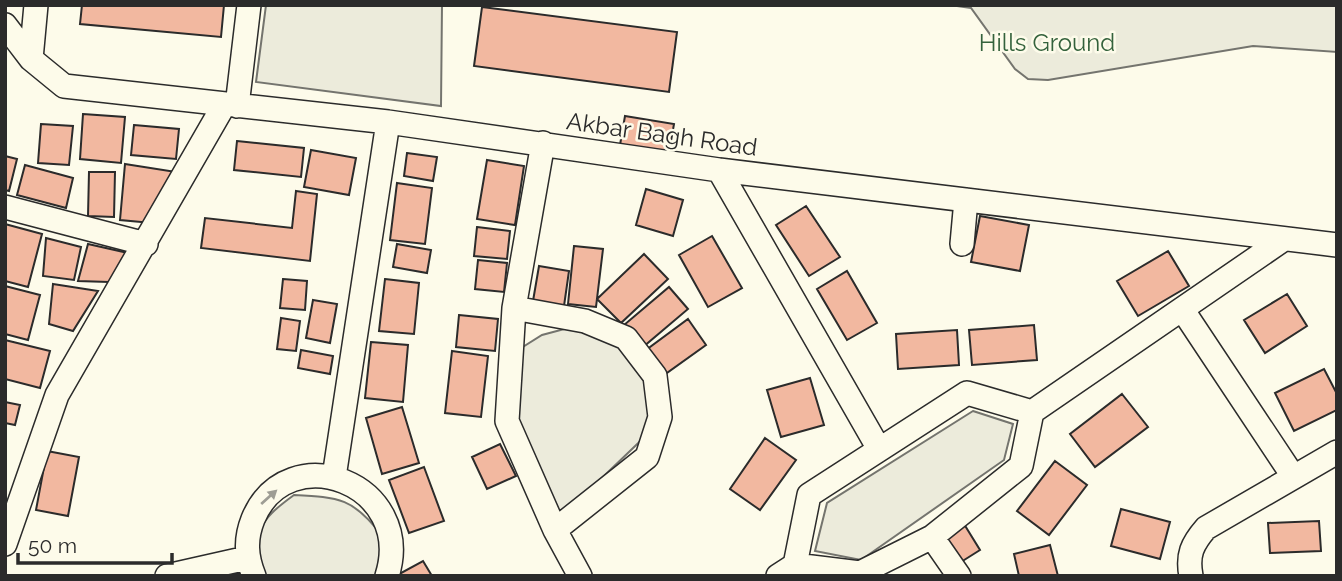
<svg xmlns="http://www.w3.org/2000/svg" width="1342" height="581" viewBox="0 0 1342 581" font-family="Raleway,sans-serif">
  <rect width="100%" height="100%" fill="#fdfbea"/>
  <path fill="#ecebdb" stroke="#74746e" stroke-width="2" d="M266 5H442L441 106 256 82Z
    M1337 5V52L1253 46 1048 80 1028 79 1015 69 971 8 957 6Z
    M568 328 611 337 653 385 656 426 557 521 512 419 518 350 542 335Z
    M973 411 1013 424 1004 460 861 560 815 551 827 503Z
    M294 495C339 497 354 498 383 537L376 576H263C253 531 257 522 294 495Z"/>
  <path fill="#f2b8a0" stroke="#2b2b2b" stroke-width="2" d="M82 5H224L221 37 80 24Z
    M482 7 677 32 669 92 474 66Z
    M83 114 125 117 121 163 80 159Z
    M625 116 674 124 669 152 620 145Z
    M41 124 73 126 69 165 38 163Z
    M134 125 179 129 176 159 131 155Z
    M237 141 304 148 301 177 234 170Z
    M311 150 356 158 349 195 304 187Z
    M407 153 437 157 433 181 404 176Z
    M5 156 17 159 9 191 5 190Z
    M487 160 524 166 515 225 477 219Z
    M125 164 176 172 152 223 120 220Z
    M25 165 73 178 66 208 17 195Z
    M89 172H115L114 217 88 216Z
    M397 183 432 188 425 244 390 240Z
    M646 189 683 200 673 236 636 225Z
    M296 191 317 194 310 261 201 248 205 218 292 228Z
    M806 206 840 257 809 276 776 225Z
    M980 216 1029 225 1020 271 971 262Z
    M5 224 42 234 28 287 5 281Z
    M477 227 510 231 507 259 474 256Z
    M712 236 742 288 708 307 679 255Z
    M46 238 81 247 74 280 43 276Z
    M88 244 128 253 109 282 78 281Z
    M397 244 431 250 427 273 393 267Z
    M574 246 603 249 596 307 568 304Z
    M1168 251 1189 286 1138 316 1117 281Z
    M644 254 668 279 621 323 597 299Z
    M478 260 507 263 504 292 475 289Z
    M539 266 569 271 564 306 533 301Z
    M847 271 877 323 847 340 817 289Z
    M283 279 307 281 305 310 280 308Z
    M385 279 419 283 414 334 379 331Z
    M53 284 98 291 73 331 49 324Z
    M5 286 40 295 28 340 5 334Z
    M669 287 688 309 643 347 624 325Z
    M1287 294 1307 326 1265 353 1244 320Z
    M313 300 337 304 330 343 306 338Z
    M459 315 498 319 495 351 456 347Z
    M281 318 300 321 296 351 277 349Z
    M688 319 706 345 664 375 646 350Z
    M1034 325 1037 360 972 365 969 330Z
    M957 330 959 365 898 369 896 334Z
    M5 340 50 351 40 388 5 379Z
    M371 342 408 345 403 402 365 398Z
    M301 350 333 356 330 374 298 368Z
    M452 351 488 356 481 417 445 413Z
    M1324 369 1337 394V410L1294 431 1275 393Z
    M810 378 824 425 781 437 767 390Z
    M1122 394 1148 427 1095 467 1070 434Z
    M5 402 20 405 15 425 5 423Z
    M402 407 419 463 382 474 366 418Z
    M765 438 796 460 760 510 730 489Z
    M500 444 516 476 487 489 472 457Z
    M47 451 79 457 68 516 36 510Z
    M1055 461 1087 485 1049 535 1017 511Z
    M424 467 444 521 409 533 389 480Z
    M1121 509 1170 522 1160 559 1111 546Z
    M1319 521 1321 551 1270 553 1268 523Z
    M964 524 980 550 961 562 943 536Z
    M1050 545 1058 576H1019L1014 554Z
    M423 561 432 576H402L401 573Z"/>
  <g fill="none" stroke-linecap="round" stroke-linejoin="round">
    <g stroke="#2b2b2b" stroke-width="26">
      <path id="minor" d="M5 25 31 59 64 86 388 122 719 170 1337 245
        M31 59 36 5
        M237 106 249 5
        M543 143 514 308 507 421 555 530 580 576
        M719 170 879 449
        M5 207 146 244
        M962 244 966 200
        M514 308 585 321 626 338 655 376 660 417 647 457 555 530
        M1182 309 1293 476
        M334 477 388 122
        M932 537 959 576
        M5 544 57 395 224 105
        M795 565 809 495 967 393 1032 412
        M167 576 247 558
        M254 576C246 556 245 539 253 519 288 435 416 484 387 576
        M778 576 795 565 860 573 932 537 1021 466 1032 412 1284 239
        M1191 576C1187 555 1192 544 1206 528L1337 452"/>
    </g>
    <use href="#minor" stroke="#fdfbea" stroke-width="23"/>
  </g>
  <defs><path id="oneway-solid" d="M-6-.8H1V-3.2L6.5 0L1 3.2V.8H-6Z" transform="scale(1.75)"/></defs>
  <use fill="#9e9d94" href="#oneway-solid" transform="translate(269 497) rotate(-42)"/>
  <g text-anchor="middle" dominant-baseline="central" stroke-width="5" stroke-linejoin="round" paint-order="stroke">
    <g font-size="24" fill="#34623c" stroke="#fdfbea">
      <text x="1047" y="42">Hills Ground</text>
    </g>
    <g font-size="24" fill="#2b2b2b" stroke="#fdfbea">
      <text transform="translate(662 134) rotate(8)">Akbar Bagh Road</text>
    </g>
  </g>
  <rect width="1342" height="581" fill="none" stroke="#2b2b2b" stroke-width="14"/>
  <path d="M18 553v10h154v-10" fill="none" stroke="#2b2b2b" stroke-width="3.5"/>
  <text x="28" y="553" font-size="21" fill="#2b2b2b" stroke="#fdfbea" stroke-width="5" paint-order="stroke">50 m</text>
</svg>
